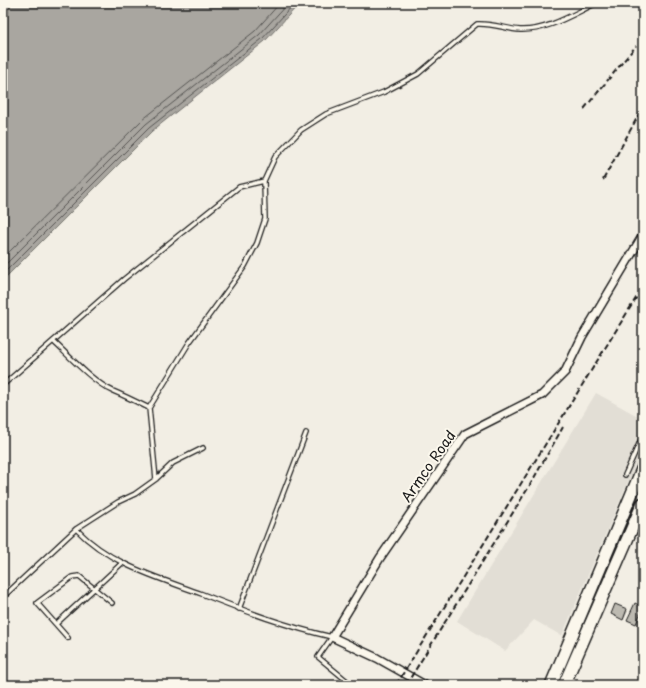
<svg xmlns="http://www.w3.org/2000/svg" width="646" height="688" viewBox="0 0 646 688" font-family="'Playpen Sans',sans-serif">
  <rect width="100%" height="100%" fill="#f2eee4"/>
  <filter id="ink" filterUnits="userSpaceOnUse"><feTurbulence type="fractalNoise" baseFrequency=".025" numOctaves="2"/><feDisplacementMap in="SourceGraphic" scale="8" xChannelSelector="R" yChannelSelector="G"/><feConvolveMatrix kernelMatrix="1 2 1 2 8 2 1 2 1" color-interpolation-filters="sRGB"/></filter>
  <g filter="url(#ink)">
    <path fill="#e2ded5" d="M596 393 643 419V447L562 636 534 620 505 651 457 621Z"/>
    <path fill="#a9a6a0" stroke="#716f6b" d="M3 3H300L265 41 152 131 3 280Z"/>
    <path fill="#0003" d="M616 605 628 611 624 619 612 614Z
      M635 605 643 608V622L641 626 628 620Z"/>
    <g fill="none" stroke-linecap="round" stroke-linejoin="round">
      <path stroke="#545351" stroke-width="1" d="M3 258 142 120 255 31 280 3
        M3 267 146 124 259 35 288 3
        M3 274 149 128 262 39 295 3"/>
    </g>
    <path fill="#bdbab1" stroke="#1c1c1c" d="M635 603 643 607 636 624 627 620Z
      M615 604 627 609 623 620 611 614Z"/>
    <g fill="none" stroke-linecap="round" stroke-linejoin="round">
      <g stroke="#1c1c1c" stroke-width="6">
        <path id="service" d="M54 342C70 357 93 382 113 391 125 396 137 402 149 408L156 479
          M3 385 124 279 239 187 264 181
          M149 408 189 343 245 266 257 243 265 219 264 181 275 157 301 130 326 114 384 92 418 74 477 24C492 23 506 29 520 30 547 31 573 14 597 3
          M625 475 643 435
          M76 529C111 565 156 577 202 594 245 611 287 627 332 637L318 657 352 685
          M3 597 76 529 118 502 135 494 156 479 173 463 203 448
          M239 609 306 433
          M56 624 121 564
          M68 638 37 603 72 577 79 576 112 603
          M3 684 4 685"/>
      </g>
      <g stroke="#1c1c1c" stroke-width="10">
        <path id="minor" d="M425 685 377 658 332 637 380 558 465 434 542 395 565 372 582 337 643 235"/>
      </g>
      <g stroke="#1c1c1c" stroke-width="14">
        <path id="primary" d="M551 685 643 467
          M564 685 643 503"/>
      </g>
      <use href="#service" stroke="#fbf7ec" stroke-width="3.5"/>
      <use href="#minor" stroke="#fbf7ec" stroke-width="7"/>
      <use href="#primary" stroke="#fbf7ec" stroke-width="11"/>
      <path stroke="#1c1c1c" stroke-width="2" stroke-dasharray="6 3" stroke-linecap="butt" d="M584 109 636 46
        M603 180 643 107
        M115 685 117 681
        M396 685 643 287
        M406 685 530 485 563 427"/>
    </g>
  </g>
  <g text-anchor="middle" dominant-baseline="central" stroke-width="4" stroke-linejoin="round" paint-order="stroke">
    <g font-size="14" fill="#1c1c1c" stroke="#fbf7ec">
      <text transform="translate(428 466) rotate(-55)">Armco Road</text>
    </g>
  </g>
  <rect width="646" height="688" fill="none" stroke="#fbf7ec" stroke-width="16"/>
  <rect x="8" y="8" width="630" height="672" fill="none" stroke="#1c1c1c" stroke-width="1.5" filter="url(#ink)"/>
</svg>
